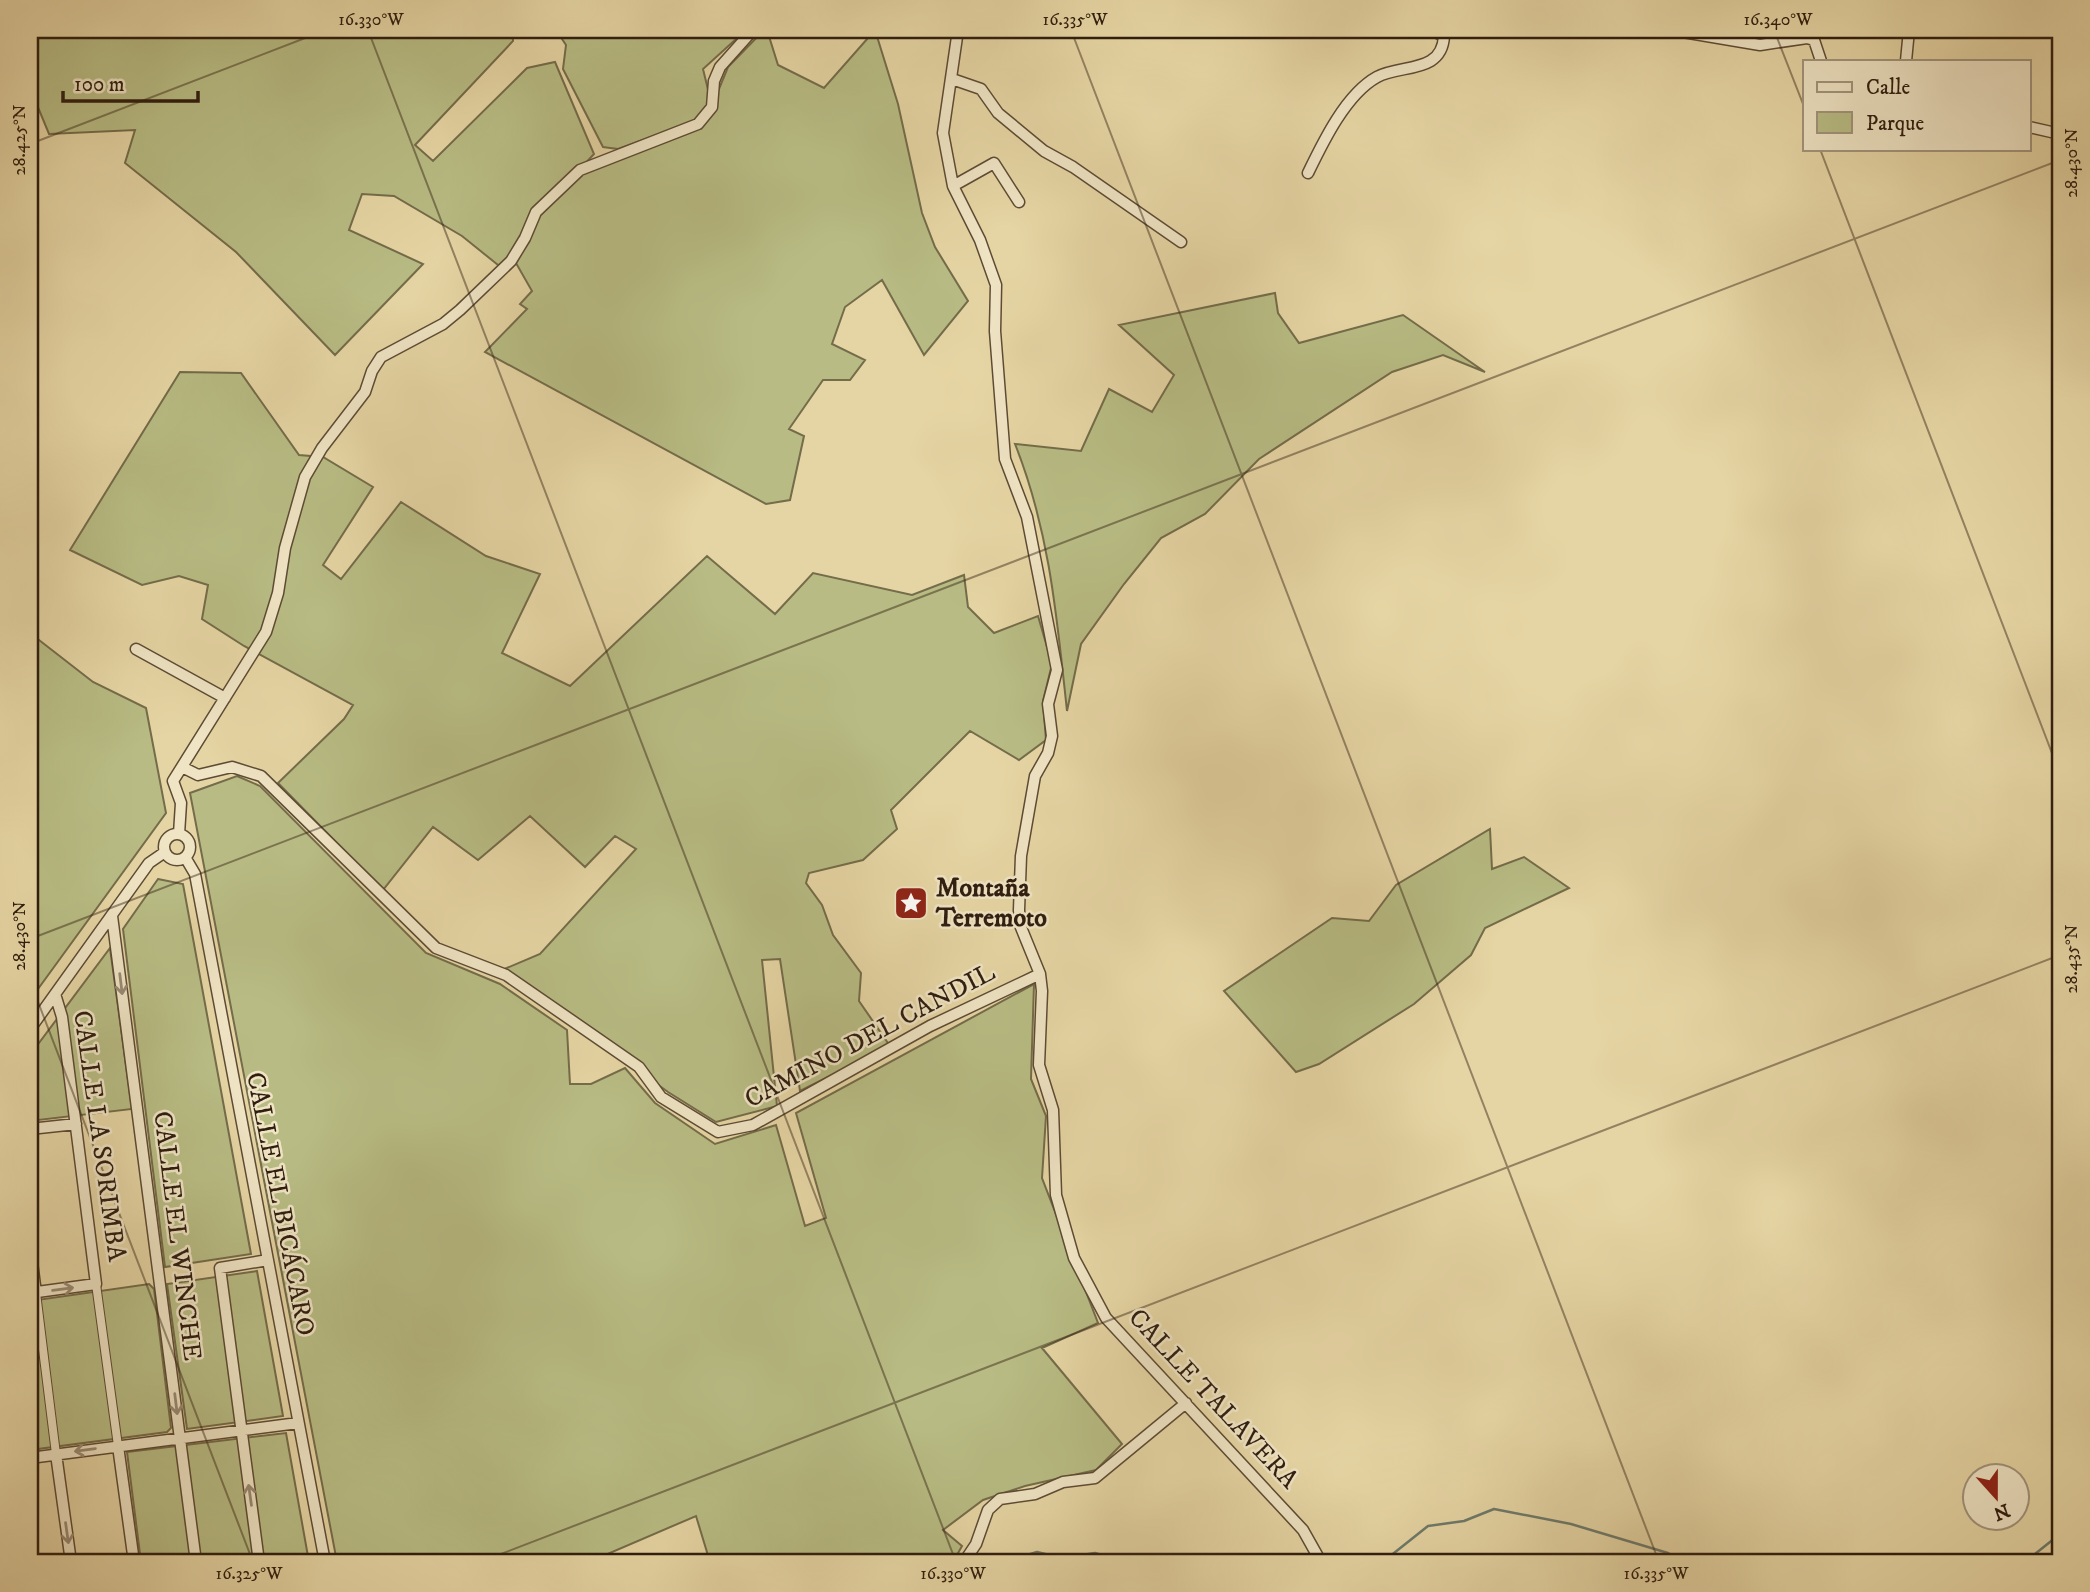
<svg xmlns="http://www.w3.org/2000/svg" width="2090" height="1592" viewBox="0 0 2090 1592" font-family="'IM FELL DW Pica',serif">
  <rect width="100%" height="100%" fill="#e6d5a4"/>
  <filter id="stains"><feTurbulence type="fractalNoise" baseFrequency=".00286" numOctaves="4"/><feColorMatrix values="0 0 0 0 .2 0 0 0 0 .09 0 0 0 0 .02 0 0 0 .5 -.17"/></filter>
  <radialGradient id="worn" r=".72"><stop offset=".6" stop-color="#630" stop-opacity="0"/><stop offset="1" stop-color="#630" stop-opacity=".3"/></radialGradient>
  <path fill="#b8bc84" stroke="#746c4a" stroke-width="2" d="M30 30H512L513 41 415 145 433 161 527 68 555 62 594 154 581 168 695 121 618 149 603 147 563 69 566 45 556 30H746L703 69 712 106 728 67 764 30H767L778 65 824 88 875 30 898 104 922 213 935 247 968 301 924 355 882 280 845 307 832 344 865 360 850 380H823L789 429 804 436 790 500 766 504 485 352 527 309 520 304 532 291 516 263 498 265 462 236 394 196 362 194 349 230 423 264 335 355 236 252 125 163 135 130 49 134 30 88Z
    M1275 293 1278 313 1299 343 1403 315 1485 372 1443 355 1392 372 1259 459 1205 514 1161 538 1124 584 1081 644 1067 711C1057 619 1050 532 1015 444L1081 451 1109 389 1152 412 1174 375 1119 325Z
    M180 372 241 373 299 455 323 457 373 487 323 565 341 579 401 502 486 556 540 574 502 653 570 686 707 556 775 614 813 573 912 595 964 575 968 607 994 633 1038 616 1052 664 1043 701 1046 740 1019 760 970 731 891 810 897 829 863 860 809 873 806 883 822 905 833 935 861 973 859 1001 890 1046 800 1091 780 959 762 960 777 1106 716 1122 668 1092 502 970 540 954 636 849 615 836 585 867 530 816 478 860 433 827 383 890 278 783 344 719 353 705 244 646 202 619 208 585 179 576 142 585 70 550Z
    M30 633 93 682 146 708 166 813 30 1000Z
    M237 776 260 786 426 953 500 984 567 1030 570 1084H591L625 1068 655 1103 715 1144 776 1125 805 1226 826 1218 796 1113 1034 984 1031 1079 1046 1116 1042 1178 1098 1323 1042 1348 1122 1444 1096 1470 1025 1486 983 1500 943 1530 962 1546 953 1562H710L696 1516 589 1562H337L190 793Z
    M1490 829 1492 869 1524 857 1569 888 1485 928 1471 955 1414 1004 1319 1064 1296 1072 1224 991 1332 918 1369 921 1396 885Z
    M158 879 183 884 251 1254 165 1267 123 929Z
    M110 948 132 1109 30 1121V1055Z
    M257 1271 283 1416 187 1429 167 1284Z
    M149 1284 154 1289 171 1428 167 1432 30 1450V1301Z
    M286 1433 309 1562H141L127 1452Z"/>
  <g fill="none" stroke-linecap="round" stroke-linejoin="round">
    <path stroke="#6d7a6b" stroke-width="2.5" d="M1004 1562 1037 1552 1062 1558 1095 1553 1126 1562
      M1193 1562C1212 1554 1228 1553 1246 1562
      M1347 1562 1389 1557 1428 1526 1464 1521 1494 1509 1571 1524 1668 1553 1681 1562
      M2025 1562 2060 1534"/>
    <g stroke="#5d4b34" stroke-width="10">
      <path id="pedestrian" d="M96 1284 118 1446
        M36 1293 56 1454"/>
    </g>
    <g stroke="#5d4b34" stroke-width="13">
      <path id="minor" d="M958 30 943 133 953 186 980 240 996 285 995 331 1005 459 1027 517 1057 670 1048 704 1052 736 1048 753 1035 776 1021 856 1019 910 1020 925 1040 974 1042 991 1039 1065 1053 1110 1056 1195 1074 1258 1106 1318 1303 1530 1321 1562
        M1671 30 1760 45 1807 38 1814 40 1821 61
        M1906 61 1909 30
        M952 79 981 89 998 113 1044 151 1073 167 1181 242
        M2029 127 2060 134
        M1308 173C1323 142 1346 94 1377 77 1401 64 1442 74 1444 36L1431 30
        M953 186 994 163 1019 202
        M136 649 225 698
        M182 767 198 775 232 767 261 776 436 948 506 975 639 1067 661 1097 718 1132 753 1125 930 1026 1040 974
        M179 834 181 803 173 781 266 632 278 593 285 548 305 477 322 448 365 392 372 371 381 357 443 324 460 310 511 261 525 238 536 212 580 170 698 124 712 107 714 81 720 67 753 30
        M164 847a13 13 0 1 1 26 0a13 13 0 1 1-26 0Z
        M185 857 195 874 325 1562
        M112 916 196 1562
        M30 1029 149 863 165 852
        M30 1129 76 1124
        M30 1247 36 1293
        M30 1293 96 1284 62 1017 55 994
        M118 1446 134 1562
        M56 1454 71 1562
        M30 1458 298 1423
        M259 1562 220 1268 268 1260
        M964 1562 976 1544 988 1510 1000 1499 1035 1494 1063 1482 1095 1478 1186 1403
        M2054 1562 2060 1557"/>
    </g>
    <use href="#pedestrian" stroke="#efe4c4" stroke-width="8"/>
    <use href="#minor" stroke="#efe4c4" stroke-width="10"/>
  </g>
  <defs><path id="oneway-shaft" d="M-6 0H5M1.5-3L5.5 0L1.5 3" fill="none" stroke-width="1.6" stroke-linecap="round" stroke-linejoin="round" transform="scale(1.75)"/></defs>
  <g stroke="#998a73">
    <use href="#oneway-shaft" transform="translate(121 984) rotate(83)"/>
    <use href="#oneway-shaft" transform="translate(63 1289) rotate(-8)"/>
    <use href="#oneway-shaft" transform="translate(176 1404) rotate(83)"/>
    <use href="#oneway-shaft" transform="translate(85 1450) rotate(172)"/>
    <use href="#oneway-shaft" transform="translate(250 1495) rotate(-98)"/>
    <use href="#oneway-shaft" transform="translate(67 1533) rotate(82)"/>
  </g>
  <path fill="none" stroke="#2f1d0f" stroke-width="2" stroke-opacity="0.45" d="M368 30 956 1562M1071 30 1659 1562M1774 30 1805 109M30 144 326 30M1820 149 2060 774M30 939 2060 160M30 981 253 1562M480 1562 2060 955"/>
  <defs>
    <g id="sight-square" transform="scale(1.75)"><rect x="-9" y="-9" width="18" height="18" rx="4" fill="#8f2418" stroke="#efe4c4"/><path d="M0-6L1.8-2.2L6-1.7L2.9 1.2L3.7 5.4L0 3.3L-3.7 5.4L-2.9 1.2L-6-1.7L-1.8-2.2Z" fill="#fff"/></g>
  </defs>
  <g fill-rule="evenodd">
    <use href="#sight-square" x="911" y="903"/>
  </g>
  <g text-anchor="middle" dominant-baseline="central" stroke-width="5" stroke-linejoin="round" paint-order="stroke">
    <g font-size="26" font-weight="bold" fill="#2f1d0f" stroke="#efe4c4" text-anchor="start">
      <text x="936" y="888">Montaña<tspan x="936" dy="30">Terremoto</tspan></text>
    </g>
    <g font-size="26" fill="#2f1d0f" stroke="#efe4c4">
      <text transform="translate(870 1036) rotate(-28)">CAMINO DEL CANDIL</text>
      <text transform="translate(99 1136) rotate(82)">CALLE LA SORIMBA</text>
      <text transform="translate(280 1204) rotate(79)">CALLE EL BICÁCARO</text>
      <text transform="translate(177 1236) rotate(83)">CALLE EL WINCHE</text>
      <text transform="translate(1213 1399) rotate(47)">CALLE TALAVERA</text>
    </g>
  </g>
  <rect width="2090" height="1592" fill="none" stroke="#e6d5a4" stroke-width="77"/>
  <rect x="1803" y="60" width="228" height="91" fill="#efe4c4" stroke="#a2947c" stroke-width="2"/>
  <rect x="1817" y="82" width="35" height="10" fill="#efe4c4" stroke="#a2947c" stroke-width="2"/>
  <text x="1866" y="94" font-size="21" fill="#2f1d0f">Calle</text>
  <rect x="1817" y="112" width="35" height="21" fill="#b8bc84" stroke="#a2947c" stroke-width="2"/>
  <text x="1866" y="130" font-size="21" fill="#2f1d0f">Parque</text>
  <g transform="translate(1996 1497) rotate(159)"><circle r="33" fill="#efe4c4" stroke="#a2947c" stroke-width="2"/>
  <path d="M0-5L12 26L0 18L-12 26Z" fill="#8f2418"/>
  <text y="-10" font-size="19" font-weight="bold" text-anchor="middle" fill="#2f1d0f">N</text>
  </g>
  <path d="M63 91v10h135v-10" fill="none" stroke="#2f1d0f" stroke-width="3.5"/>
  <text x="74" y="91" font-size="21" fill="#2f1d0f" stroke="#efe4c4" stroke-width="5" paint-order="stroke">100 m</text>
  <rect x="38" y="38" width="2014" height="1516" fill="none" stroke="#2f1d0f" stroke-width="2.5"/>
  <g font-size="18" text-anchor="middle" fill="#2f1d0f">
    <text x="371" y="25">16.330°W</text>
    <text x="1075" y="25">16.335°W</text>
    <text x="1778" y="25">16.340°W</text>
    <text transform="translate(19 140) rotate(-90)" y="6">28.425°N</text>
    <text transform="translate(2071 163) rotate(-90)" y="6">28.430°N</text>
    <text transform="translate(19 936) rotate(-90)" y="6">28.430°N</text>
    <text transform="translate(2071 959) rotate(-90)" y="6">28.435°N</text>
    <text x="249" y="1579">16.325°W</text>
    <text x="953" y="1579">16.330°W</text>
    <text x="1656" y="1579">16.335°W</text>
  </g>
  <rect width="100%" height="100%" filter="url(#stains)"/>
  <rect width="100%" height="100%" fill="url(#worn)"/>
</svg>
